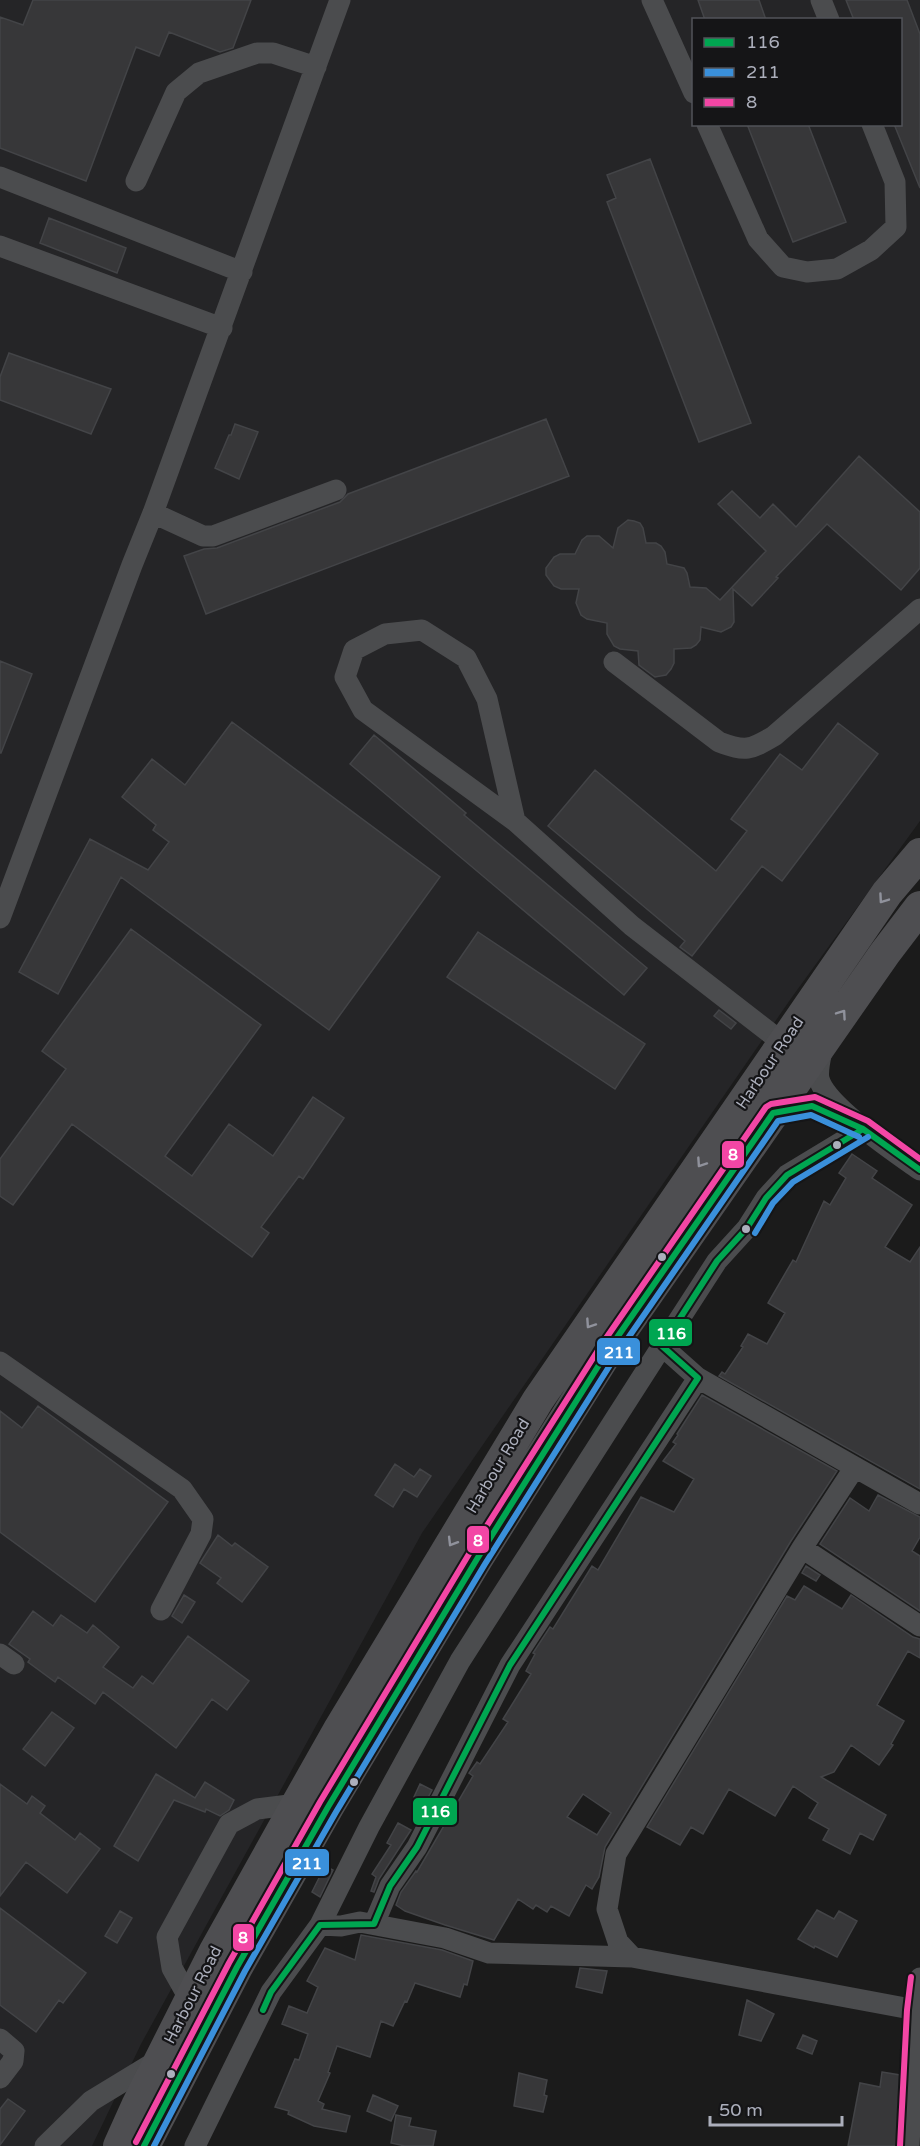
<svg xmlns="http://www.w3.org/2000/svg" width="920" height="2146" viewBox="0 0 920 2146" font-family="'Varela Round',sans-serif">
  <rect width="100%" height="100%" fill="#1b1b1b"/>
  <path fill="#252527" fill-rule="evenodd" d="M0 0H920V821L792 997 422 1533 141 2044 92 2146H0ZM694 20H900V124H694Z"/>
  <path fill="#373739" stroke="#434447" stroke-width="1.5" fill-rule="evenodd" d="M33 0H251L233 48 220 52 169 32 159 56 136 47 86 181 0 148V17L23 25Z
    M698 0H759L766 20H705Z
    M846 0H907L920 34V188L894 124H900V20H854Z
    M747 124H808L846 222 793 242Z
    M650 159 751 423 699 442 607 202 616 198 607 175Z
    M49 218 126 248 117 273 40 243Z
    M9 353 111 389 91 434 0 400V377Z
    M546 419 569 476 206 614 184 556 204 549 217 548 340 502 348 494Z
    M235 424 258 432 239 479 215 468 229 435H231Z
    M859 456 920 512V568L901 590 827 524 776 577 778 578 752 606 733 589 734 622 731 627 721 632 701 627 700 640 696 645 691 648 674 649V663L671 669 666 675 655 677 639 665 638 651 620 649 614 646 607 634V623L587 619 581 615 576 603 579 589H561L554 586 546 575V568L554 557 560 554H575L582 540 587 536H599L613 548 618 528 628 520 634 521 640 523 643 528 646 543H656L661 546 665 552 667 564 684 568 687 573 690 587 706 588 720 600 766 551 718 504 732 491 760 518 773 504 796 527Z
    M0 661 32 674 1 753H0Z
    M232 722 440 877 329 1030 121 877 58 994 19 972 90 839 148 870 169 842 153 830 156 825 122 797 152 759 185 785Z
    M838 723 878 754 782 881 762 866 692 956 680 947 685 941 548 826 595 770 716 871 747 831 731 819 780 754 802 770Z
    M374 735 466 813 464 815 647 968 624 995 350 764Z
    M131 929 261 1025 165 1156 192 1176 229 1124 273 1156 313 1097 344 1118 303 1179 299 1176 261 1227 269 1233 252 1257 72 1124 13 1205 0 1196V1159L66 1069 42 1051Z
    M478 932 645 1044 615 1089 447 977Z
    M719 1010 736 1023 731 1029 714 1016Z
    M852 1154 877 1171 872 1178 912 1205 885 1247 910 1262 920 1247V1489L719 1376 722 1372 725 1374 743 1347 741 1346 748 1334 767 1344 785 1313 768 1303 793 1260 796 1262 824 1201 830 1205 846 1178 839 1173Z
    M702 1395 837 1471 791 1541 605 1847 599 1877 592 1889 586 1885 569 1916 551 1906 547 1912 536 1905 533 1909 518 1899 494 1940 445 1925 405 1911 396 1905 401 1892 416 1871 417 1872 473 1776 469 1773 477 1762 480 1764 508 1722 503 1719 531 1674 526 1671 535 1654 533 1653 550 1627 553 1629 592 1566 598 1570 641 1497 674 1512 694 1479 663 1461 676 1444 673 1442 678 1435 677 1434ZM583 1794 611 1813 597 1835 567 1817Z
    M38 1406 168 1502 95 1602 0 1532V1411L22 1428Z
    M395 1464 414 1477 420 1469 431 1476 417 1497 404 1489 393 1507 375 1495Z
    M878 1495 920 1517V1537L912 1551 920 1556V1611L820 1544 850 1498 869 1511Z
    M218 1535 232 1546 235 1543 268 1567 242 1602 217 1583 221 1578 200 1563Z
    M806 1566 820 1575 816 1581 802 1573Z
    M804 1586 842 1609 851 1595 913 1637 920 1639V1658L908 1651 877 1705 904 1721 891 1744 893 1745 879 1765 851 1745 834 1772 821 1777 886 1815 873 1840 860 1833 850 1854 823 1840 829 1829 809 1818 818 1803 793 1786 775 1816 729 1789 703 1834 691 1827 680 1845 647 1827 787 1596 795 1600Z
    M184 1595 195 1602 182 1623 172 1616Z
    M33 1611 53 1626 61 1615 87 1633 93 1625 119 1647 103 1667 133 1688 142 1676 153 1684 188 1636 249 1681 227 1710 212 1699 176 1748 103 1692 95 1704 58 1677 55 1682 28 1662 30 1659 9 1644Z
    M52 1712 74 1728 45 1766 23 1749Z
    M156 1774 195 1798 205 1782 234 1800 229 1810 220 1816 206 1809 205 1812 174 1800 138 1861 114 1846Z
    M0 1784 27 1804 32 1796 45 1806 40 1813 75 1840 80 1833 100 1849 67 1893 26 1862 0 1896Z
    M420 1784 432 1790 425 1803 414 1797Z
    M398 1823 411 1830 379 1879 374 1892 371 1891 376 1877 372 1874 391 1845 387 1843Z
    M325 1866 333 1870 320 1897 312 1892Z
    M0 1908 86 1973 63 2003 59 2000 36 2032 0 2005Z
    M817 1910 834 1919 839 1911 857 1921 837 1957 815 1946 814 1948 798 1939Z
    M120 1911 132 1918 117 1943 105 1936Z
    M361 1935 442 1950 473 1961 467 1985 464 1984 460 1997 415 1983 407 2002 405 2001 393 2026 381 2021 370 2057 337 2046 328 2072 330 2073 318 2101 324 2104 322 2109 350 2116 346 2132 314 2126 288 2114 289 2111 275 2107 295 2059 299 2060 308 2034 282 2024 289 2006 307 2013 318 1987 307 1981 325 1948 355 1960Z
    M580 1968 607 1971 602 1993 576 1987Z
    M747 2000 774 2014 761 2041 739 2035Z
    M803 2035 817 2041 812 2054 797 2048Z
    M882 2072 900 2075 896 2146H848L860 2083 880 2087Z
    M519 2073 547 2080 544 2095 547 2096 543 2112 514 2106Z
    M373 2095 398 2106 391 2121 367 2111Z
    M8 2099 25 2111 0 2145V2109Z
    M396 2115 411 2118 409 2126 436 2131 433 2146H405L391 2143Z"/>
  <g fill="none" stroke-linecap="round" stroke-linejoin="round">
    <path stroke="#4b4c4e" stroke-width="21" d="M652 0 694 93
      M821 0 829 20
      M707 124 758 239 783 267 807 272 837 269 871 250 896 227 895 182 872 124
      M0 177 242 272
      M136 181 176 92 199 73 257 53H273L316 67
      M0 246 222 328
      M153 513 203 536H213L336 490
      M614 662 719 742C746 752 750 750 774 736L920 609
      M515 821 487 699 466 658 422 630 385 634 354 650 345 677 363 710 515 821 632 926 783 1043
      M0 918 132 565 153 513 340 0
      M823 1046C821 1056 817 1070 819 1079 826 1106 896 1153 920 1170
      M773 1113 812 1106 849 1122
      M863 1129 787 1175 766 1198 747 1228 717 1261 662 1346 698 1378 920 1504
      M0 1362 182 1489 203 1519 201 1534 161 1610
      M802 1548 855 1467
      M0 1654 14 1664
      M374 1924 390 1886 417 1847 510 1665 698 1378
      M320 1925 369 1827 460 1661 662 1346
      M632 1957 618 1942 607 1909 616 1854 802 1548 920 1626
      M190 2000 172 1968 167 1937 229 1824 257 1809 297 1804
      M0 2039 14 2051 13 2061 0 2078
      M45 2146 91 2101 160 2059
      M195 2146 271 1992 320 1925 341 1926 360 1922 445 1938 489 1953 632 1957 916 2010
      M909 2146 916 2010 920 1978"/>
    <path stroke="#4e4e51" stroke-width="32" d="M119 2146 137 2106 215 1951 297 1804 340 1728 538 1400 887 893 920 854
      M144 2146 237 1967 328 1807 477 1559 609 1349 885 953 920 907"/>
    <g stroke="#151517" stroke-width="10">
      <path id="bus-1" d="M263 2010 271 1992 320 1925 374 1924 390 1886 417 1847 510 1665 698 1378 662 1346 717 1261 747 1228 766 1198 787 1175 863 1129
        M144 2146 237 1967 328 1807 477 1559 609 1349 773 1113 812 1106 863 1129 920 1170"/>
    </g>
    <g stroke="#151517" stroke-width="10">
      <path id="bus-2" d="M755 1233 773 1203 793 1182 868 1137
        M154 2146 245 1971 336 1812 485 1564 617 1354 778 1121 811 1115 859 1137"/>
    </g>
    <g stroke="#151517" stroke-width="10">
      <path id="bus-3" d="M136 2142 229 1963 320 1802 469 1554 602 1344 766 1107 771 1104 815 1097 868 1121 920 1159
        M900 2146 907 2010 911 1977"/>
    </g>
    <use href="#bus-1" stroke="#00a651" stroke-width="6"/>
    <use href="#bus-2" stroke="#3a90db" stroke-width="6"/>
    <use href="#bus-3" stroke="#f346a5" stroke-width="6"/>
  </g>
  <defs><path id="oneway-chevron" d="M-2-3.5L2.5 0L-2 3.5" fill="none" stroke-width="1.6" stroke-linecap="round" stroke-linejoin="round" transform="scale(1.5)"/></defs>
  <g stroke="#90929c">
    <use href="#oneway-chevron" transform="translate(883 899) rotate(125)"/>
    <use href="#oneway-chevron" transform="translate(842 1014) rotate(-55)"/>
    <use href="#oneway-chevron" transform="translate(701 1163) rotate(124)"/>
    <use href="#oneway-chevron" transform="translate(590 1324) rotate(124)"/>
    <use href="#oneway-chevron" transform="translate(452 1542) rotate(121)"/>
  </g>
  <g fill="#acafbc" stroke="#151517" stroke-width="2">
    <circle cx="837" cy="1145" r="5"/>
    <circle cx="746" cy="1229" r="5"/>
    <circle cx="662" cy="1257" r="5"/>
    <circle cx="354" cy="1782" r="5"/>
    <circle cx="171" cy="2074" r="5"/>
  </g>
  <g text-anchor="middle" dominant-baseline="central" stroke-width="4.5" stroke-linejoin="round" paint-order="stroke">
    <g font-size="16" fill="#acafbc" stroke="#151517">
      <text transform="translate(770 1063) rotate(-56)">Harbour Road</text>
      <text transform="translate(498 1466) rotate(-59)">Harbour Road</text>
      <text transform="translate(193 1995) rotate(-63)">Harbour Road</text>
    </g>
  </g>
  <g stroke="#151517" stroke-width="2">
    <rect x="721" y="1140" width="24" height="29" rx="6" fill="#f346a5"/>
    <rect x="648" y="1318" width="45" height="29" rx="6" fill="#00a651"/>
    <rect x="596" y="1337" width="45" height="29" rx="6" fill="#3a90db"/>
    <rect x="466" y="1525" width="24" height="29" rx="6" fill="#f346a5"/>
    <rect x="412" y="1797" width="46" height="29" rx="6" fill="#00a651"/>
    <rect x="284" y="1848" width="46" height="29" rx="6" fill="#3a90db"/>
    <rect x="232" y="1923" width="23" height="29" rx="6" fill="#f346a5"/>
  </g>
  <g font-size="16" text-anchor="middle" font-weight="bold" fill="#fff">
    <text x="733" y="1160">8</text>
    <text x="671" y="1339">116</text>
    <text x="619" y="1358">211</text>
    <text x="478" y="1546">8</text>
    <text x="435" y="1817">116</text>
    <text x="307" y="1869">211</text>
    <text x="243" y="1943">8</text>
  </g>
  <rect x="692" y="18" width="210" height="108" fill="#151517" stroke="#515359" stroke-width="1.5"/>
  <rect x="704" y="38" width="30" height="9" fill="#00a651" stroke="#515359" stroke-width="1.5"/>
  <text x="746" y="48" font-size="18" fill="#acafbc">116</text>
  <rect x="704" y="68" width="30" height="9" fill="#3a90db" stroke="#515359" stroke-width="1.5"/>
  <text x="746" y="78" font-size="18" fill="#acafbc">211</text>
  <rect x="704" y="98" width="30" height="9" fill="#f346a5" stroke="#515359" stroke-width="1.5"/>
  <text x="746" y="108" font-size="18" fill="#acafbc">8</text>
  <path d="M710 2116v9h132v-9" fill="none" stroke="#acafbc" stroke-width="3"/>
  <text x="719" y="2116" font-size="18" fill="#acafbc" stroke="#151517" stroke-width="4.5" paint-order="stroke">50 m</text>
</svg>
